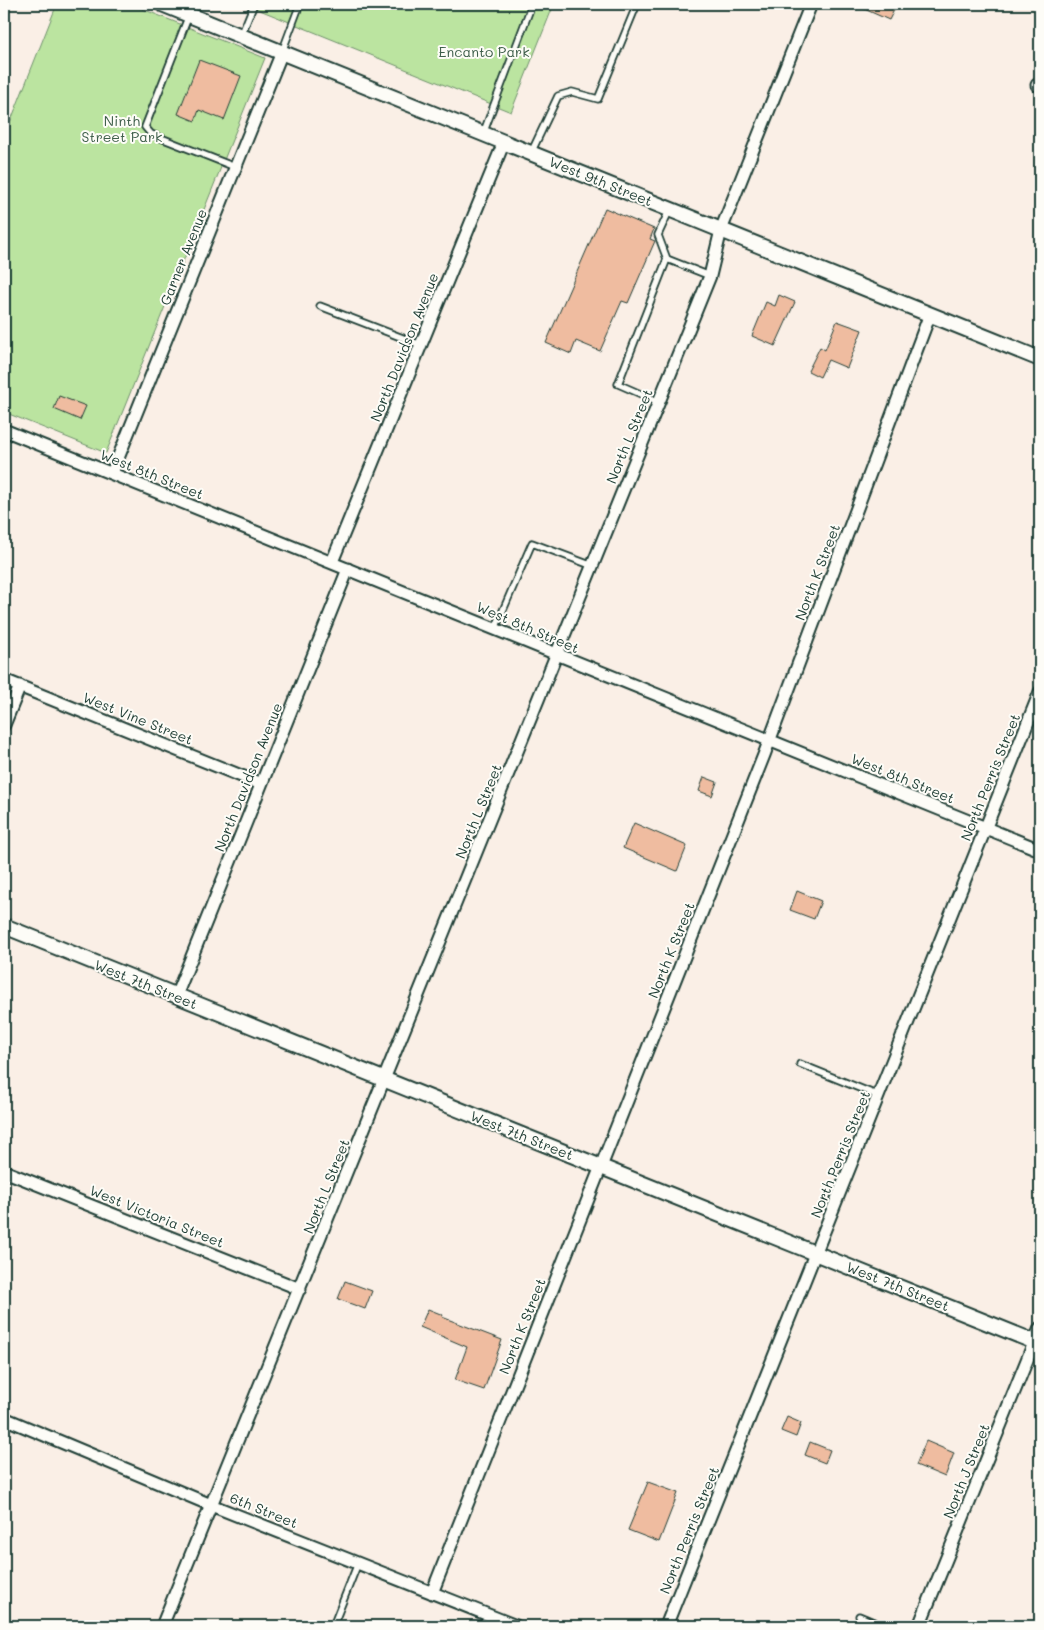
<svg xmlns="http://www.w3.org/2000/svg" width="1044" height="1630" viewBox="0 0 1044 1630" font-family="Mali,sans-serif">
  <rect width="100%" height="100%" fill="#faefe6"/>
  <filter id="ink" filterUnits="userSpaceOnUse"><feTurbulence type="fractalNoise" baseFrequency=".02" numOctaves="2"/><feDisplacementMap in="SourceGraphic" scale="10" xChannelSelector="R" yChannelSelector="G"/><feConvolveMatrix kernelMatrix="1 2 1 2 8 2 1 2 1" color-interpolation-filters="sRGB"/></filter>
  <g filter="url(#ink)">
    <path fill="#bbe4a0" stroke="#6d906a" d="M57 4H130L265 58 106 453 4 412V138Z
      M245 4H554L511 112Z"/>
    <path fill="#efbca0" stroke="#1f3d34" d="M853 4H897L889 20Z
      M199 60 241 76 224 120 199 110 195 121 178 114Z
      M605 208 654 229 650 239 655 241 628 303 622 301 600 351 576 341 571 354 546 343Z
      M779 295 795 302 775 346 752 336 766 302 775 306Z
      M837 321 862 330 847 368 828 360 820 377 808 371 820 347 825 350Z
      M59 396 86 406 80 420 54 409Z
      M704 777 717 782 712 796 699 791Z
      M634 823 687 846 677 871 623 848Z
      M797 891 821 901 814 919 790 910Z
      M345 1281 372 1291 365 1309 338 1299Z
      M428 1309 443 1315 442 1317 502 1340 484 1390 455 1380 467 1347 420 1327Z
      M787 1417 801 1423 796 1437 781 1431Z
      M926 1441 954 1453 945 1477 916 1465Z
      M810 1442 830 1450 825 1463 805 1455Z
      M648 1482 678 1493 659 1542 628 1530Z"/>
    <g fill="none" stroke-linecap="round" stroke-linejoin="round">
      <g stroke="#1f3d34" stroke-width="9">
        <path id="service" d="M189 15 145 127 151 134 235 167
          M241 36 254 4
          M282 52 300 4
          M483 134 532 4
          M531 153 558 96 572 92 598 99 637 4
          M667 259 710 276
          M320 306 421 345
          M659 402 618 384 667 259 658 235 670 209
          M495 629 532 543 593 566
          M800 1064 879 1096
          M859 1616 883 1626
          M333 1626 358 1563"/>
      </g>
      <g stroke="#1f3d34" stroke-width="15">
        <path id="minor" d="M1037 85 1040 86
          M4 430 1040 850
          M112 473 282 52
          M332 562 504 142
          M4 680 261 784
          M4 725 20 686
          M176 996 348 569
          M4 1171 300 1289
          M4 1418 211 1505 516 1626
          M432 1593 764 755 930 314
          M162 1626 710 276 721 230 811 4
          M666 1626 1040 692
          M919 1626 1040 1328"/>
      </g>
      <g stroke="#1f3d34" stroke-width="18">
        <path id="tertiary" d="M162 4 1040 359
          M4 926 1040 1344"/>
      </g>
      <use href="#service" stroke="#fdfcf7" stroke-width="5.5"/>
      <use href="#minor" stroke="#fdfcf7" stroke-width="11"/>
      <use href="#tertiary" stroke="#fdfcf7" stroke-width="14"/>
    </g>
  </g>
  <g text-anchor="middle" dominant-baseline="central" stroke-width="4" stroke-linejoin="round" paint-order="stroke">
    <g font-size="14" fill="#3e5e4a" stroke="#fdfcf7">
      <text x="484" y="51">Encanto Park</text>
      <text x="122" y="120">Ninth<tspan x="122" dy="16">Street Park</tspan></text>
    </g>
    <g font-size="14" fill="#1f3d34" stroke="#fdfcf7">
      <text transform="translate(601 181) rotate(22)">West 9th Street</text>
      <text transform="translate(183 257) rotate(-68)">Garner Avenue</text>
      <text transform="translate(404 347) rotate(-68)">North Davidson Avenue</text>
      <text transform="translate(629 436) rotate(-68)">North L Street</text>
      <text transform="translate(152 474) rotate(22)">West 8th Street</text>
      <text transform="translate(817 572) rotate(-69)">North K Street</text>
      <text transform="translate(528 627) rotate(23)">West 8th Street</text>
      <text transform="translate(138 718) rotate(22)">West Vine Street</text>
      <text transform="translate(248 777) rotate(-68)">North Davidson Avenue</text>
      <text transform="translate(990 777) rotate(-68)">North Perris Street</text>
      <text transform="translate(903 778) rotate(22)">West 8th Street</text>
      <text transform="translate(478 811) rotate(-68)">North L Street</text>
      <text transform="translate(671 950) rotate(-68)">North K Street</text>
      <text transform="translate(146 984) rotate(22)">West 7th Street</text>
      <text transform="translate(522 1135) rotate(22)">West 7th Street</text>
      <text transform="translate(840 1154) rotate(-68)">North Perris Street</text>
      <text transform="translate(326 1186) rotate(-68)">North L Street</text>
      <text transform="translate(157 1216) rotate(22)">West Victoria Street</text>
      <text transform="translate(898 1286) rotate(22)">West 7th Street</text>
      <text transform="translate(522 1326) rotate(-68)">North K Street</text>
      <text transform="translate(966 1471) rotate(-68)">North J Street</text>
      <text transform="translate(264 1510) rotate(22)">6th Street</text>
      <text transform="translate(689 1530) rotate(-68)">North Perris Street</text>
    </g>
  </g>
  <rect width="1044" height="1630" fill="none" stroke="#fdfcf7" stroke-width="20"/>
  <rect x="10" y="10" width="1024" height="1610" fill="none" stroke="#1f3d34" stroke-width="2" filter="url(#ink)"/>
</svg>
